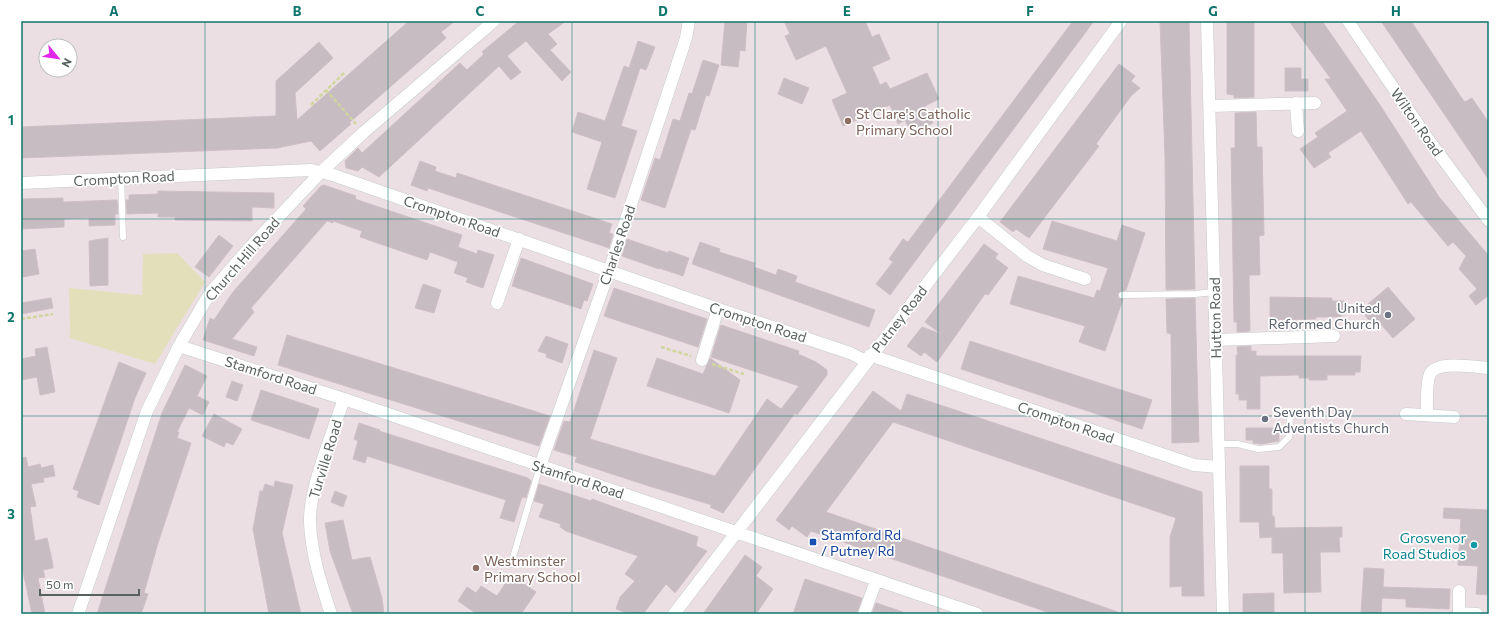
<svg xmlns="http://www.w3.org/2000/svg" width="1510" height="635" viewBox="0 0 1510 635" font-family="Commissioner,sans-serif">
  <rect width="100%" height="100%" fill="#ecdfe4"/>
  <path fill="#e4dfbb" d="M177 253 205 282 155 364 70 338 69 288 142 295 143 254Z"/>
  <path fill="#c7bcc1" stroke="#d0bec6" d="M409 21H455L441 32 446 38 349 123 351 124 320 151 311 141 277 148 21 158V127L276 116V81L319 42 333 58 295 93 297 120Z
    M519 21H566L548 34 557 44 550 50 571 72 562 81 526 41 507 56 521 72 511 80 499 66 379 177 362 167 358 171 346 168 345 161 358 148 362 153 460 63 467 70 484 54 482 52Z
    M725 21H747L745 51 740 50 738 67 721 65Z
    M784 21H865L872 37 879 34 890 59 872 67 880 85 886 82 890 89 927 73 939 99 925 106 933 123 911 133 905 120 898 124 890 105 843 126 832 100 847 93 826 46 796 60 785 36 790 34Z
    M1073 21H1094L890 295 876 284 893 262 889 259 903 239 908 242Z
    M1189 21 1195 289 1166 290 1165 156 1160 22Z
    M1227 21H1254V97L1234 98V95L1227 94Z
    M1289 21H1322L1380 105 1439 197 1489 256V295L1476 305 1469 296 1477 289 1459 269 1466 256 1453 242 1448 246 1411 202 1408 204 1361 131 1328 153 1331 157 1314 168 1300 149 1318 137 1315 133 1347 111 1325 79H1331Z
    M1381 21H1411L1461 97 1465 102 1472 98 1489 123V180Z
    M638 41 655 47 646 70 640 68 621 126 637 131 615 198 587 189 602 142 572 132 578 112 605 121 624 66 629 68Z
    M703 60 719 65 709 96 706 95 695 130 691 129 665 208 641 200 655 158 660 160 673 119 680 121 689 93 692 94Z
    M1119 64 1135 76 1131 81 1140 88 1131 96 1104 133 1096 144 1099 146 1029 238 1016 229 1013 232 1000 222Z
    M1285 68H1301V79H1308V91H1285Z
    M784 78 809 88 802 104 778 94Z
    M1256 112 1257 147H1262L1264 235 1259 236 1260 275H1249L1250 331 1237 332V322H1234L1231 148H1235V113Z
    M420 161 436 167 435 171 456 178 457 173 612 224 609 233 613 234 609 248 428 188 427 191 411 185Z
    M324 185 356 196 355 199 462 235 458 247 477 254 478 250 494 255 483 288 466 282 468 278 454 273 458 262 430 252 427 260 360 237 362 231 333 221V223L327 221 251 308 254 312 232 339 257 347 254 356 203 340 210 318 214 320 233 292 306 209 303 206 321 186Z
    M158 191 274 193V208L252 207V221L175 220V217H158V213L127 214 126 200H129V195L158 194Z
    M63 198V202L117 200 118 214H115V225L89 226V218L64 219V227L21 229V199Z
    M1052 221 1117 241 1122 225 1145 233 1126 290 1118 293V298L1123 299 1105 351 1079 342 1085 326 1010 304 1018 276 1094 298 1097 290 1100 291 1108 268 1043 249Z
    M219 235 233 246 209 277 195 267Z
    M108 238V285L90 286 89 241Z
    M627 239 668 253 669 251 689 258 683 276 659 268V269L622 256Z
    M700 242 720 249 719 252 755 263 754 267 776 275 778 269 797 276 795 282 875 310 869 327 692 264Z
    M984 244 998 254 995 258 1008 268 988 295 985 294 937 362 924 352 921 356 907 346 922 327 941 334 925 322Z
    M35 249 39 274 22 277 21 251Z
    M521 258 593 284 587 301 584 300 581 309 512 286Z
    M423 284 441 290 434 313 415 308Z
    M1388 287 1415 319 1393 338 1377 320 1372 324 1361 310Z
    M614 288 707 319 698 347 604 316Z
    M1270 297 1332 298V301H1344V315H1341V317H1316V319L1275 320V318H1270Z
    M51 298 53 308 21 314V303Z
    M1195 298 1199 442 1172 443 1171 334 1167 333 1166 299Z
    M721 325 799 351 798 354 816 362 827 370V375L797 415 795 413 723 513 710 507 712 505 649 486 575 462 577 457 554 450 564 421 570 422 594 350 617 358 590 439 715 476 767 399 781 409 799 386 711 357Z
    M287 335 550 416 539 446 278 365Z
    M546 336 568 344 562 363 546 357 547 354 538 351Z
    M970 341 1152 400 1142 429 961 369Z
    M1251 346V351H1256V356H1361L1360 372H1355V375H1327V380H1309V378H1299V375L1260 376V409H1247V400H1239V394H1236V355H1238L1237 347Z
    M47 347 55 392 40 395 37 377 21 380V359L36 356 35 349Z
    M657 358 703 374 710 358 740 380 729 413 647 386Z
    M119 362 146 373 135 398 99 505 77 497 79 491 73 489Z
    M185 365 207 376 197 396 209 402 203 415 189 408 177 432H179L177 438 191 443 158 543 144 593 148 594 141 614H97L162 413Z
    M232 381 243 385 237 401 226 397Z
    M261 390 319 409 309 439 251 420Z
    M873 391 901 411 907 394 1202 492 1204 596H1182V586L1170 587V537L1176 518 893 422 826 512 1118 612V614H1053L811 531 807 537 792 526 789 530 776 520Z
    M214 414 242 429 233 445 226 442 224 447 202 436Z
    M359 423 380 430 379 431 528 478 531 481 526 498 522 497 514 522 500 518 506 500 367 456 365 463 353 459 358 441 354 439Z
    M1246 428H1279V441L1262 444 1253 443V440H1246Z
    M26 457 28 467 40 464 41 468 53 465 55 476 43 478 44 482 31 484 36 506 30 507 35 541 47 538 52 560 53 568 43 570 45 577 38 578 45 614H32L21 562V458Z
    M1240 466H1269V489H1272V516H1274L1275 528 1342 527V537H1339L1340 552H1320L1321 592 1284 593 1283 553H1272V537L1260 538 1259 522H1240Z
    M275 481 293 485 282 533 301 614H269L253 529 260 491H263L265 484 274 487Z
    M539 484 591 501 592 499 698 537 696 546 707 551 675 593 666 584 643 614H630L616 609 620 597 635 581 625 574 638 556 566 531 560 527 561 524 539 517 544 504 534 501Z
    M335 491 347 496 343 507 331 502Z
    M1444 508 1489 510V595L1476 594 1478 566 1458 565 1461 519 1443 518Z
    M343 520 352 560 370 557 382 598 384 614H353L330 551 325 523Z
    M745 555 762 567 756 576 773 589 756 614H703Z
    M1364 568 1384 569 1383 587 1450 589 1449 609 1406 607V599L1382 598 1381 614H1361Z
    M511 575 536 592 521 614H477L458 601 467 587 476 593 481 586 497 596Z
    M805 579 862 598 857 614H793Z
    M1274 593V614H1243V594Z
    M876 603 903 612V614H872Z"/>
  <g fill="none" stroke-linecap="round" stroke-linejoin="round">
    <g stroke="#c4cbc7" stroke-width="7">
      <path id="service" d="M121 177 123 237
        M1122 295 1195 294 1214 292
        M1217 444H1238L1258 449 1279 447 1289 437 1290 415
        M511 564 540 466"/>
    </g>
    <g stroke="#c4cbc7" stroke-width="13">
      <path id="minor" d="M1207 21 1223 614
        M1348 21 1428 139 1489 221
        M1296 103 1298 131
        M1210 106 1315 103
        M21 183 311 170 333 175 718 309 850 353 866 361
        M978 217 1027 256 1043 265 1085 279
        M497 303 519 239
        M1215 340 1334 336
        M179 346 344 399 977 614
        M870 355 1194 465 1218 467
        M702 360 718 309
        M1406 414 1454 417
        M1427 415C1427 405 1426 382 1430 374 1437 360 1475 367 1489 368
        M540 466 611 265 686 38 689 21
        M1459 591V614
        M1460 613 1477 614
        M78 614 147 411 179 346 210 293 252 245 321 172 364 132 494 21
        M331 614C321 584 311 553 310 522 309 488 333 432 344 399
        M674 614 978 217 1121 21
        M864 614 876 581"/>
    </g>
    <path stroke="#cfd69e" stroke-width="2.5" stroke-dasharray="4 2" stroke-linecap="butt" d="M326 90 356 124
      M311 105 345 72
      M21 319 53 314
      M661 347 691 356
      M712 364 744 374"/>
    <use href="#service" stroke="#fff" stroke-width="6"/>
    <use href="#minor" stroke="#fff" stroke-width="12"/>
  </g>
  <path fill="none" stroke="#0f766e" stroke-width="1" stroke-opacity="0.55" d="M205 21V614M388 21V614M572 21V614M755 21V614M938 21V614M1122 21V614M1305 21V614M21 219H1489M21 416H1489"/>
  <g fill="#8d6e63" stroke="#fff" stroke-width="1.5">
    <circle cx="848" cy="121" r="4"/>
    <circle cx="476" cy="568" r="4"/>
  </g>
  <g fill="#6b7280" stroke="#fff" stroke-width="1.5">
    <circle cx="1388" cy="315" r="4"/>
    <circle cx="1265" cy="419" r="4"/>
  </g>
  <rect fill="#1a4fb4" stroke="#fff" stroke-width="1.5" x="809" y="538" width="8" height="8" rx="2"/>
  <circle fill="#0f9aa8" stroke="#fff" stroke-width="1.5" cx="1474" cy="545" r="4"/>
  <g text-anchor="middle" dominant-baseline="central" stroke-width="3.5" stroke-linejoin="round" paint-order="stroke">
    <g font-size="14" fill="#785e54" stroke="#fff" text-anchor="start">
      <text x="856" y="113">St Clare's Catholic<tspan x="856" dy="16">Primary School</tspan></text>
      <text x="484" y="560">Westminster<tspan x="484" dy="16">Primary School</tspan></text>
    </g>
    <g font-size="14" fill="#58615c" stroke="#fff">
      <text transform="translate(1417 122) rotate(55)">Wilton Road</text>
      <text transform="translate(124 178) rotate(-3)">Crompton Road</text>
      <text transform="translate(452 216) rotate(19)">Crompton Road</text>
      <text transform="translate(617 245) rotate(-71)">Charles Road</text>
      <text transform="translate(242 259) rotate(-49)">Church Hill Road</text>
      <text transform="translate(1215 318) rotate(-91)">Hutton Road</text>
      <text transform="translate(899 319) rotate(-52)">Putney Road</text>
      <text transform="translate(758 322) rotate(18)">Crompton Road</text>
      <text transform="translate(271 375) rotate(18)">Stamford Road</text>
      <text transform="translate(1066 422) rotate(19)">Crompton Road</text>
      <text transform="translate(325 459) rotate(-73)">Turville Road</text>
      <text transform="translate(578 479) rotate(18)">Stamford Road</text>
    </g>
    <g font-size="14" fill="#5b616d" stroke="#fff" text-anchor="end">
      <text x="1380" y="307">United<tspan x="1380" dy="16">Reformed Church</tspan></text>
      <text x="1273" y="411" text-anchor="start">Seventh Day<tspan x="1273" dy="16">Adventists Church</tspan></text>
    </g>
    <g font-size="14" fill="#164399" stroke="#fff" text-anchor="start">
      <text x="821" y="534">Stamford Rd<tspan x="821" dy="16">/ Putney Rd</tspan></text>
    </g>
    <g font-size="14" fill="#0d838f" stroke="#fff" text-anchor="end">
      <text x="1466" y="537">Grosvenor<tspan x="1466" dy="16">Road Studios</tspan></text>
    </g>
  </g>
  <rect width="1510" height="635" fill="none" stroke="#ffffff" stroke-width="44"/>
  <g transform="translate(58 58) rotate(119)"><circle r="19" fill="#ffffff" stroke="#bcc0be"/>
  <path d="M0-3L7 15L0 10L-7 15Z" fill="#e127ea"/>
  <text y="-6" font-size="11" font-weight="bold" text-anchor="middle" fill="#58615c">N</text>
  </g>
  <path d="M40 589v6h99v-6" fill="none" stroke="#58615c" stroke-width="2"/>
  <text x="46" y="589" font-size="12" fill="#58615c" stroke="#ffffff" stroke-width="3" paint-order="stroke">50 m</text>
  <rect x="22" y="22" width="1466" height="591" fill="none" stroke="#0f766e" stroke-width="1.5"/>
  <g font-size="13" text-anchor="middle" font-weight="bold" fill="#0f766e">
    <text x="114" y="16">A</text>
    <text x="297" y="16">B</text>
    <text x="480" y="16">C</text>
    <text x="663" y="16">D</text>
    <text x="847" y="16">E</text>
    <text x="1030" y="16">F</text>
    <text x="1213" y="16">G</text>
    <text x="1396" y="16">H</text>
    <text x="11" y="125">1</text>
    <text x="11" y="322">2</text>
    <text x="11" y="519">3</text>
  </g>
</svg>
